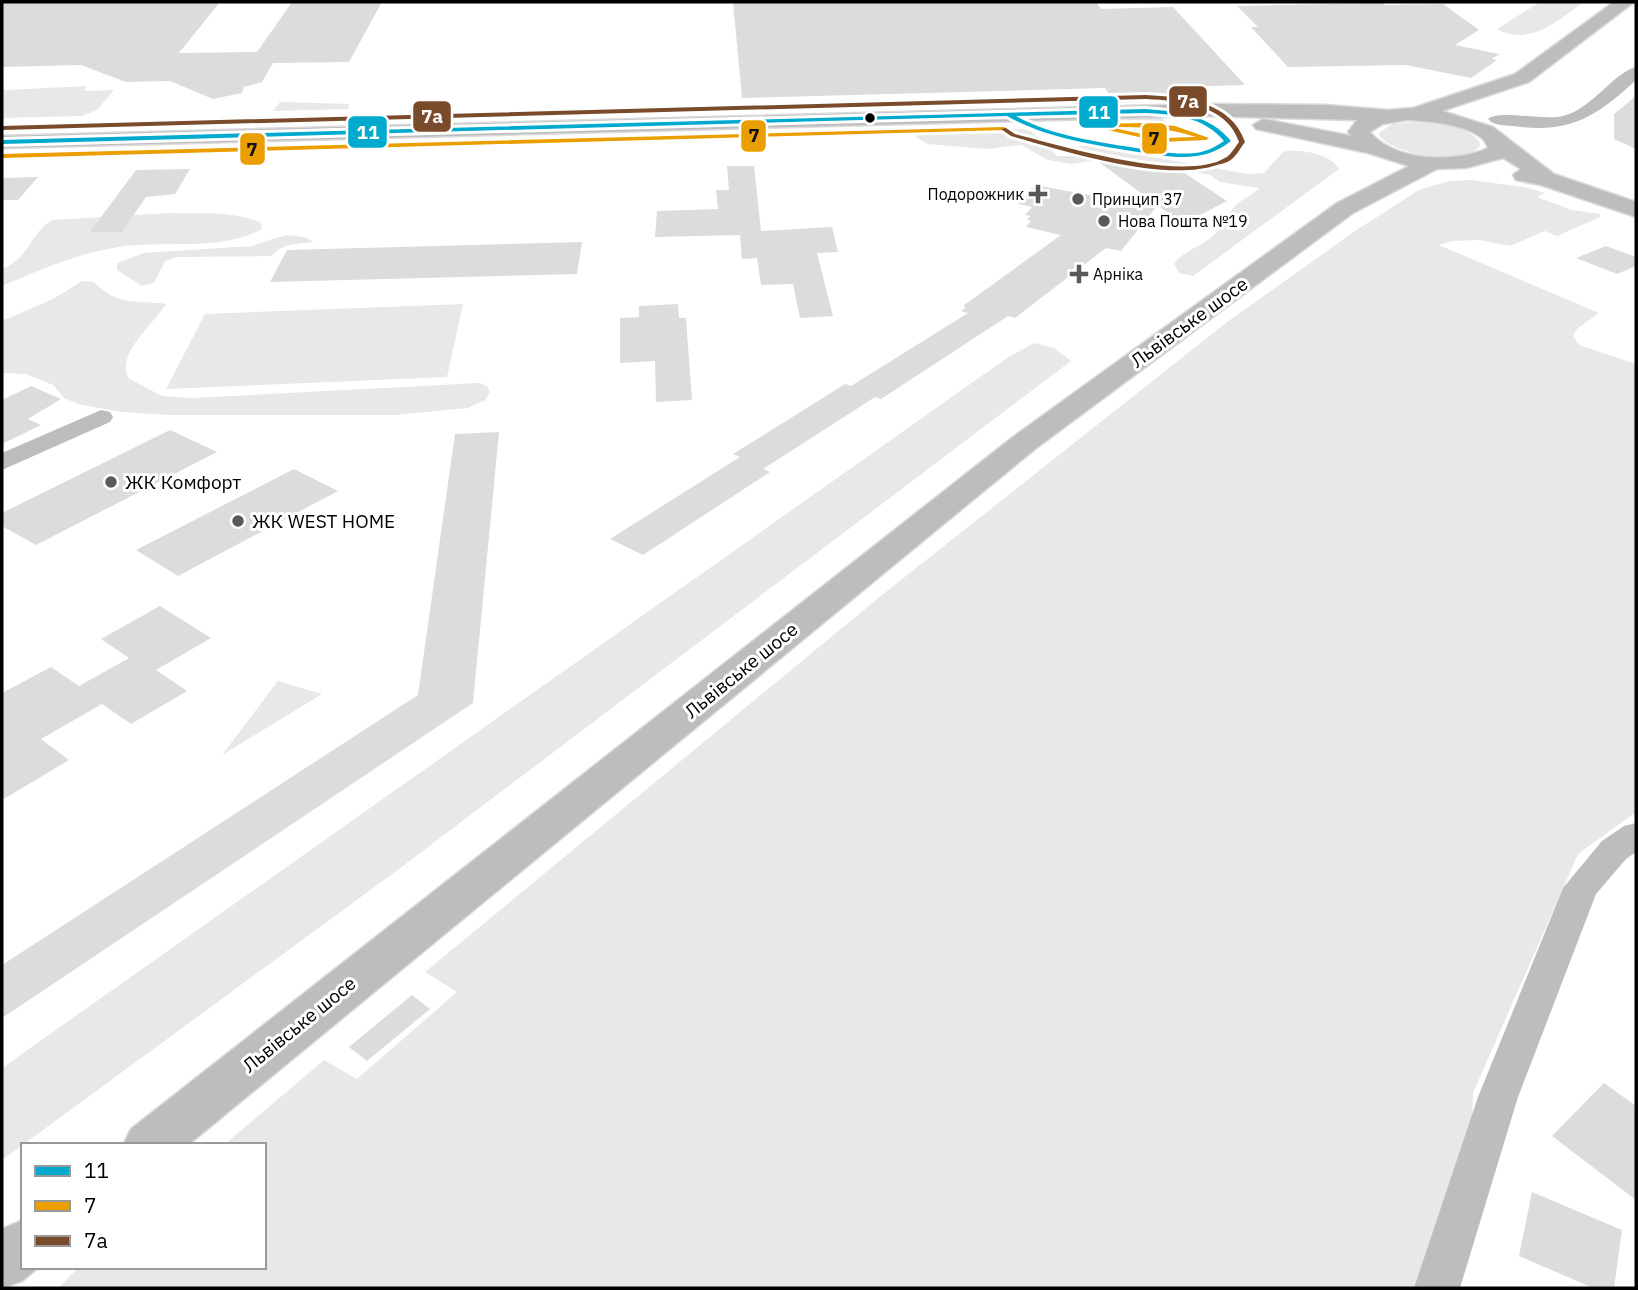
<svg xmlns="http://www.w3.org/2000/svg" width="1638" height="1290" viewBox="0 0 1638 1290" font-family="'IBM Plex Sans',sans-serif">
  <rect width="100%" height="100%" fill="#fff"/>
  <path fill="#e8e8e8" d="M1540 2H1584C1558 20 1530 47 1497 29Z
    M87 86 84 91 114 90 97 110 82 116 2 118V92L5 90Z
    M280 102 349 104 348 109 273 111Z
    M1159 117 1171 124C1154 133 1128 126 1109 124L1106 120Z
    M1414 122C1436 123 1463 124 1479 141L1480 146C1464 167 1397 155 1380 137L1379 133 1392 124Z
    M921 128 1023 129 1031 131 1057 156H1072L1079 152V146L1087 145 1248 174 1264 173 1283 152C1298 148 1332 154 1339 169L1193 276 1179 273 1174 264C1183 251 1196 249 1209 239 1221 231 1224 219 1233 208 1239 200 1252 196 1259 188L1220 182 1210 175 1095 151 1099 160 1070 164 1048 160 1021 145 987 149 928 144 917 138 913 132Z
    M1471 180 1524 187 1545 193 1537 197 1572 210 1600 214V217L1557 236 1545 231 1510 246 1480 240 1453 241 1439 245 1599 313 1577 329 1573 336 1579 345 1636 364V812L1578 854 1473 1093 1472 1126 1426 1269 1428 1288H58L79 1267H264V1145H224L324 1060 357 1079 457 992 425 972 882 595 1227 322 1355 231 1419 190 1449 181Z
    M171 213C200 214 235 210 261 223L262 229C221 252 165 240 119 247 78 253 40 270 2 286V269C30 258 30 233 52 220Z
    M286 235 305 237 314 242C299 244 281 243 272 256L176 257 165 261 154 283 142 286 117 270V263L144 253 252 246Z
    M82 281 94 282C117 306 135 300 166 304 153 325 117 352 128 378L162 396 192 398 479 383 487 386 490 392 485 400 468 408 396 415H169L122 412 81 405 64 398 53 385 26 374 2 373V321L53 299Z
    M463 304 447 377 166 389 205 314Z
    M1034 343 1054 348 1071 361 395 872 2 1160V1068L1007 358Z
    M278 681 322 694 222 755Z"/>
  <path fill="#dcdcdc" d="M2 2H220L179 53 257 52 292 2H382L349 62 273 63 262 82 244 87 242 93 213 99 170 81 126 82 81 65 2 67Z
    M733 2H1096L1101 9 1173 7 1245 85 1175 87 1186 101 1115 103 1105 88 742 98Z
    M1382 3 1386 5 1443 4 1479 30 1455 45 1499 54 1492 59 1497 60 1471 78 1406 65 1288 67 1251 27H1258L1237 6Z
    M1636 96V149L1614 139V114Z
    M1092 157 1183 172 1227 201 1183 224Z
    M727 166H754L761 231 832 227 838 252 817 253 833 316 800 318 793 284 761 285 757 258 742 259 740 235 655 237 657 211 718 209 716 190H729Z
    M190 169 175 194 146 197 122 232H90L136 170Z
    M38 177 18 200H2V178Z
    M1035 185 1156 207 1121 251 1106 248 1015 318 1008 316 881 399 875 397 763 469 770 472 643 555 610 539 740 457 733 454 845 384 851 386 968 313 961 311 966 307 963 306 1061 235 1026 227 1031 221 1027 220 1030 216 1025 215 1032 207 1018 204Z
    M582 242 577 274 270 282 287 250Z
    M1606 246 1636 257V266L1617 274 1576 258Z
    M678 304 679 318H686L692 400 656 402 655 361 620 363V318L639 317V306Z
    M31 386 61 399 28 419 41 425 2 444V400Z
    M170 430 217 452 36 545 2 526V513Z
    M499 432 473 703 2 1018V965L418 695 455 434Z
    M294 469 338 491 178 576 136 550Z
    M160 606 211 638 156 670 187 691 131 724 102 704 41 739 69 760 2 800V693L51 667 79 686 129 658 101 639Z
    M412 995 430 1009 367 1061 349 1047Z
    M1604 1083 1636 1106V1200L1552 1136Z
    M1532 1192 1622 1230 1614 1288H1593L1519 1256Z"/>
  <g fill="none" stroke-linecap="round" stroke-linejoin="round">
    <g stroke="#dbdbdb" stroke-width="3">
      <path id="major" d="M1614 2H1634L1529 82 1442 111 1493 127 1554 174 1636 202V217L1541 185 1516 180 1513 175 1521 169 1503 158 1466 168 1437 169 1353 213 1035 449 188 1145H123L131 1129 1013 437 1337 203 1409 166 1368 153 1256 129 1253 125 1263 119 1352 136 1348 132 1357 120 1204 116 2 148V136L1204 104 1326 105 1388 110 1413 108 1515 74ZM1407 120C1427 121 1483 125 1488 148 1455 163 1395 162 1370 132L1383 124Z
        M23 1220V1267H39L22 1281 2 1288V1229Z"/>
    </g>
    <path fill="#bdbdbd" fill-rule="evenodd" d="M1636 67V80C1596 117 1570 134 1513 126 1504 125 1494 126 1488 119 1497 109 1545 121 1563 116 1592 109 1613 73 1636 67Z
      M101 410 110 412 113 417 110 422 2 470V453Z
      M1636 823V852L1626 859 1596 894 1518 1097 1460 1288H1414L1478 1097 1563 888 1602 841 1624 826Z"/>
    <use href="#major" fill="#bdbdbd" fill-rule="evenodd"/>
    <g stroke="#fff" stroke-width="6">
      <path id="bus-1" d="M1145 109C1177 111 1210 115 1231 141 1221 149 1210 154 1197 156 1178 159 1157 155 1138 152 1094 145 1046 138 1007 116L2 144V140ZM1145 113C1174 114 1204 117 1224 141 1215 147 1206 152 1195 153 1175 155 1155 151 1136 148 1098 142 1049 135 1016 116Z"/>
    </g>
    <g stroke="#fff" stroke-width="6">
      <path id="bus-2" d="M1145 123 1175 126 1209 138 1206 140 1161 142 1090 126 1093 124ZM1109 127C1140 127 1166 127 1196 137L1161 138Z
        M1004 127 1007 129 1006 130 2 158V154Z"/>
    </g>
    <g stroke="#fff" stroke-width="6">
      <path id="bus-3" d="M1146 95C1184 97 1231 101 1245 142 1241 147 1237 155 1232 159 1229 162 1222 164 1217 165 1165 183 1064 151 1011 136L1001 129 1006 128 1015 134C1062 146 1183 183 1225 158 1231 155 1235 147 1239 142 1226 104 1181 101 1146 99L2 130V126Z"/>
    </g>
    <use href="#bus-1" fill="#00a9ce" fill-rule="evenodd"/>
    <use href="#bus-2" fill="#eb9e00" fill-rule="evenodd"/>
    <use href="#bus-3" fill="#7a4b2a" fill-rule="evenodd"/>
  </g>
  <circle fill="#000" stroke="#fff" stroke-width="2.5" cx="870" cy="118" r="6"/>
  <g fill="#595959" stroke="#fff" stroke-width="2.5">
    <path d="M1034.5 183.5h7v7h7v7h-7v7h-7v-7h-7v-7h7z"/>
    <circle cx="1078" cy="199" r="7"/>
    <circle cx="1104" cy="221" r="7"/>
    <path d="M1075.5 263.5h7v7h7v7h-7v7h-7v-7h-7v-7h7z"/>
    <circle cx="111" cy="482" r="7"/>
    <circle cx="238" cy="521" r="7"/>
  </g>
  <g text-anchor="middle" dominant-baseline="central" stroke-width="6" stroke-linejoin="round" paint-order="stroke">
    <g font-size="16" fill="#000" stroke="#fff" text-anchor="start">
      <text x="1024" y="194" text-anchor="end">Подорожник</text>
      <text x="1092" y="199">Принцип 37</text>
      <text x="1118" y="221">Нова Пошта №19</text>
      <text x="1093" y="274">Арніка</text>
    </g>
    <g font-size="19" fill="#000" stroke="#fff">
      <text transform="translate(1189 322) rotate(-36)">Львівське шосе</text>
      <text transform="translate(741 670) rotate(-39)">Львівське шосе</text>
      <text transform="translate(299 1024) rotate(-39)">Львівське шосе</text>
    </g>
    <g font-size="19" fill="#000" stroke="#fff" text-anchor="start">
      <text x="125" y="482">ЖК Комфорт</text>
      <text x="252" y="521">ЖК WEST HOME</text>
    </g>
  </g>
  <g stroke="#fff" stroke-width="2.5">
    <rect x="1168" y="85" width="40" height="33" rx="7" fill="#7a4b2a"/>
    <rect x="1078" y="95" width="41" height="34" rx="7" fill="#00a9ce"/>
    <rect x="412" y="100" width="40" height="33" rx="7" fill="#7a4b2a"/>
    <rect x="347" y="115" width="41" height="34" rx="7" fill="#00a9ce"/>
    <rect x="740" y="119" width="27" height="34" rx="7" fill="#eb9e00"/>
    <rect x="1141" y="122" width="27" height="33" rx="7" fill="#eb9e00"/>
    <rect x="239" y="132" width="27" height="34" rx="7" fill="#eb9e00"/>
  </g>
  <g font-size="19" text-anchor="middle" font-weight="bold" fill="#fff">
    <text x="1188" y="108">7а</text>
    <text x="1099" y="119">11</text>
    <text x="432" y="123">7а</text>
    <text x="368" y="139">11</text>
  </g>
  <g font-size="19" text-anchor="middle" font-weight="bold" fill="#111">
    <text x="754" y="142">7</text>
    <text x="1154" y="145">7</text>
    <text x="252" y="156">7</text>
  </g>
  <rect width="1638" height="1290" fill="none" stroke="#000000" stroke-width="7"/>
  <rect x="21" y="1143" width="245" height="126" fill="#ffffff" stroke="#999999" stroke-width="2"/>
  <rect x="35" y="1166" width="35" height="10" fill="#00a9ce" stroke="#999999" stroke-width="2"/>
  <text x="84" y="1178" font-size="21" fill="#000000">11</text>
  <rect x="35" y="1201" width="35" height="10" fill="#eb9e00" stroke="#999999" stroke-width="2"/>
  <text x="84" y="1213" font-size="21" fill="#000000">7</text>
  <rect x="35" y="1236" width="35" height="10" fill="#7a4b2a" stroke="#999999" stroke-width="2"/>
  <text x="84" y="1248" font-size="21" fill="#000000">7а</text>
</svg>
